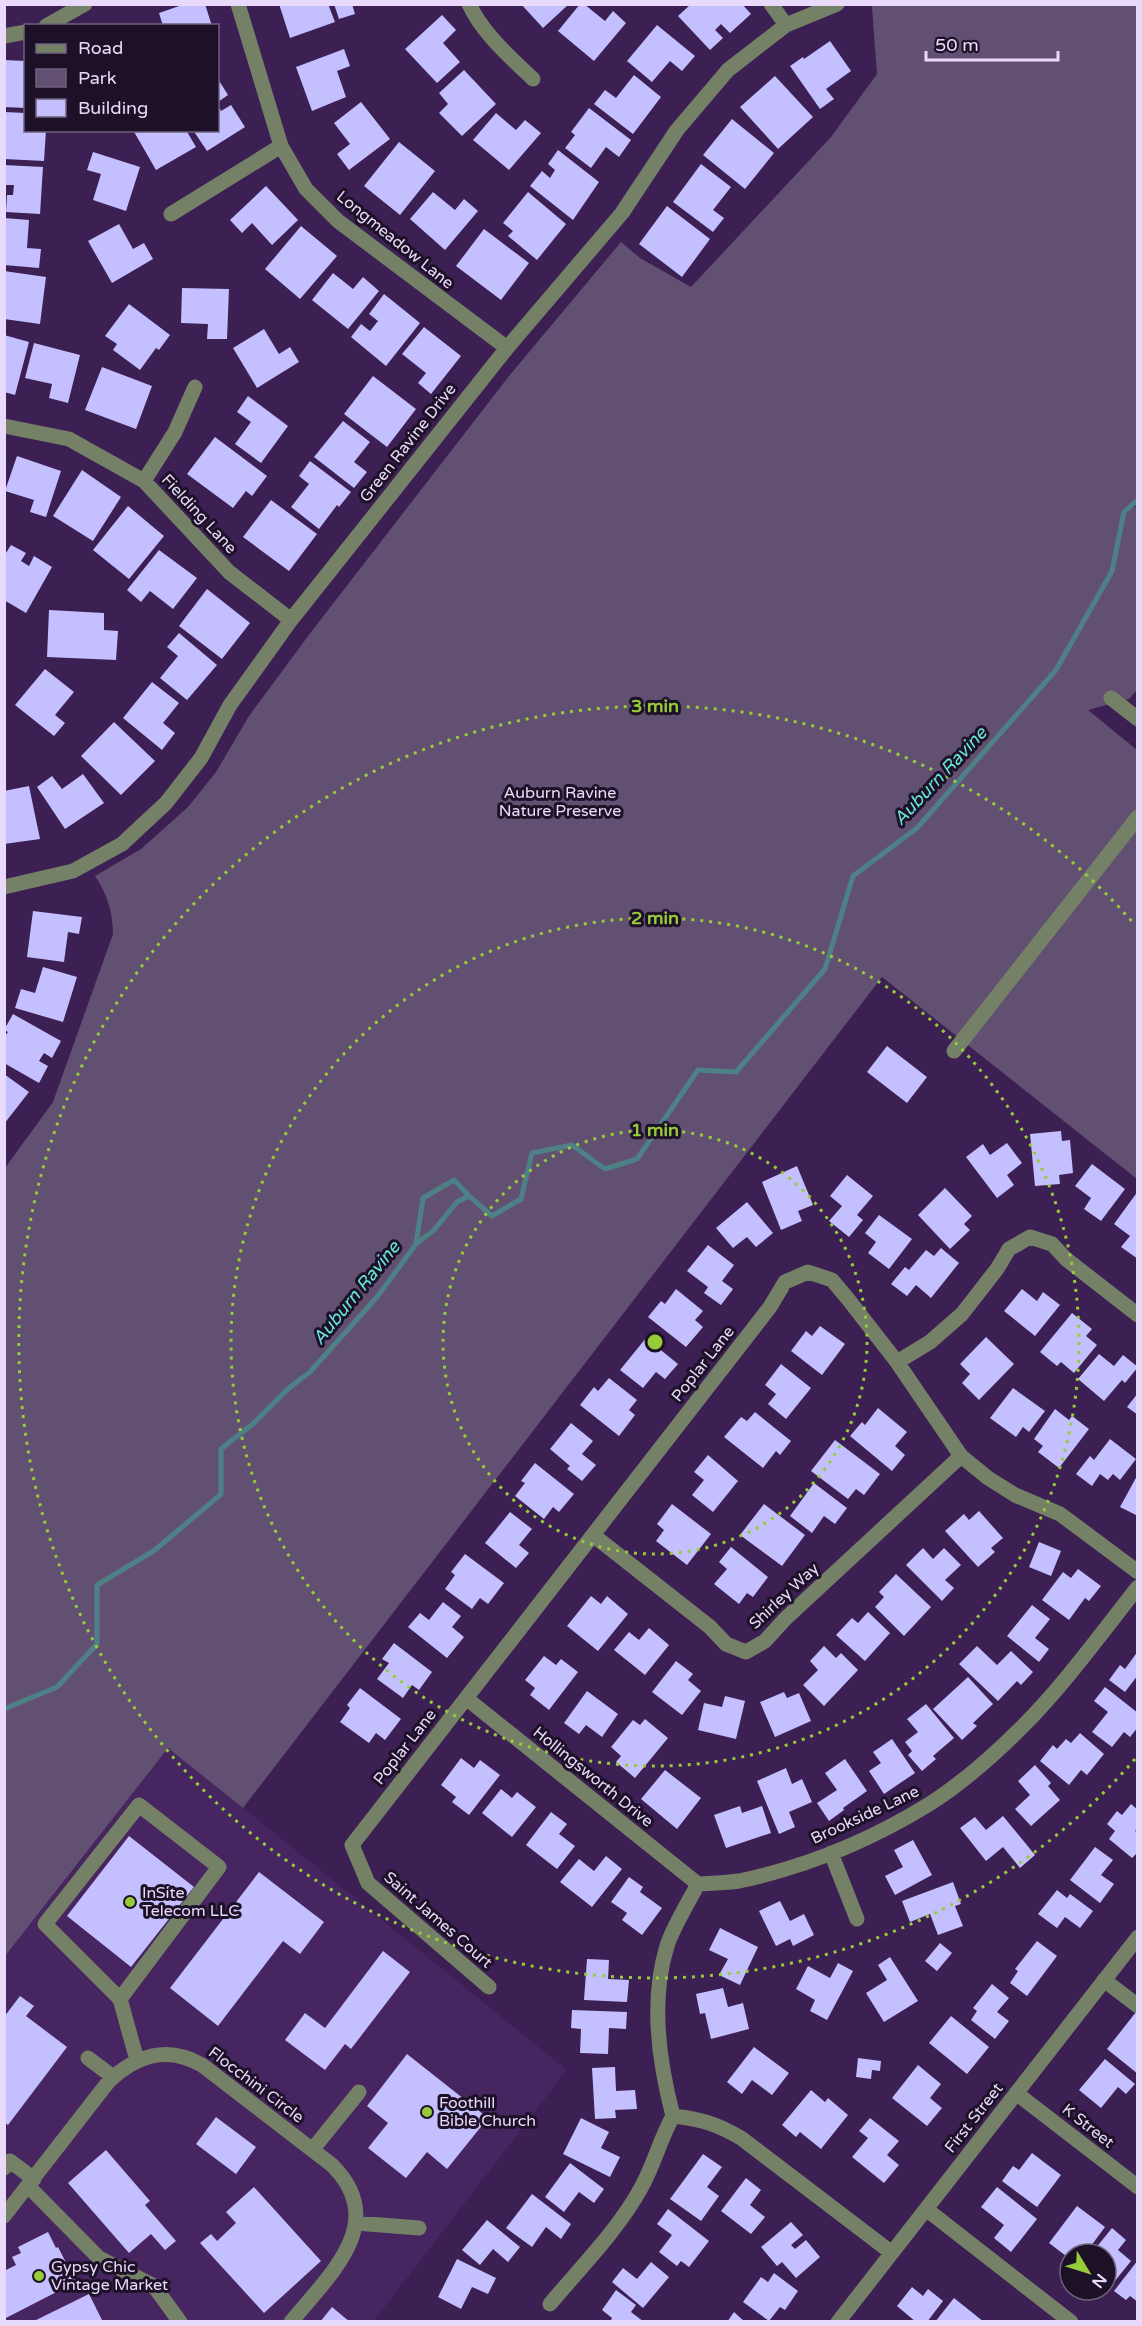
<svg xmlns="http://www.w3.org/2000/svg" width="1142" height="2326" viewBox="0 0 1142 2326" font-family="'Varela Round',sans-serif">
  <rect width="100%" height="100%" fill="#3c1f53"/>
  <path fill="#462560" d="M168 1747 567 2070 374 2321H5L4 1956Z"/>
  <path fill="#625072" d="M875 4 1137 5 1138 500 1126 511 1137 506V690L1129 699 1088 710 1137 750V1179L882 977 243 1808 168 1748 5 1956V1168L53 1102 113 934C113 914 107 893 95 876L141 849 188 807 216 772 249 716 308 636 509 376 621 242 640 258 691 287 831 137 877 74 872 7Z"/>
  <g fill="none" stroke-linecap="round" stroke-linejoin="round">
    <path stroke="#4e8186" stroke-width="5" d="M416 1244 434 1230 457 1202 469 1196
      M4 1709 57 1687 97 1644V1585L155 1550 221 1494V1449L254 1423 289 1388 310 1372 377 1297 416 1244 423 1198 454 1180 469 1196 492 1216 521 1199 532 1153 572 1145 605 1169 637 1159 698 1070 736 1072 825 969 853 876 917 828 1056 670 1112 571 1124 512 1138 500"/>
  </g>
  <path fill="#c4bffe" d="M185 4H205L212 26H163L159 13Z
    M279 4H328L335 22 290 38Z
    M334 4H352L355 14 339 19Z
    M521 4H569L543 28Z
    M580 4H584L605 21 613 11 626 23 594 61 558 31Z
    M691 4H742L751 14 730 33 721 24 715 30 723 38 710 50 678 16Z
    M442 15 456 30 443 43 460 62 437 83 405 49Z
    M657 25 695 56 682 71 670 61 652 82 627 61Z
    M830 41 851 71 826 89 834 99 820 109 790 66 803 57 804 59Z
    M344 49 350 66 337 71 346 97 312 111 296 67Z
    M4 60 26 61V108L4 107Z
    M464 70 496 104 462 136 439 113 448 104 439 93Z
    M634 75 661 97 633 134 594 104 605 90 616 98Z
    M775 76 813 117 778 149 740 107Z
    M218 79 228 95 218 102Z
    M361 102 390 139 349 170 337 154 350 144 334 123Z
    M218 105 221 111 231 105 245 127 207 151 193 130H218Z
    M589 108 631 140 619 157 606 147 591 168 565 148 575 135 571 132Z
    M4 112 26 113V130H46L44 161 4 159Z
    M496 113 516 130 525 120 541 133 509 170 473 140Z
    M732 119 774 153 745 189 703 155Z
    M133 130H186L196 147 156 170Z
    M399 142 435 171 400 215 364 186Z
    M558 150 599 182 573 220 530 186 542 171 550 178 555 170 548 164Z
    M93 152 140 167 126 211 93 200 101 174 87 170Z
    M701 164 731 187 713 210 724 218 713 232 673 202Z
    M4 165 43 167 40 214 6 212 7 195H13L14 185H4Z
    M266 186 298 220 272 245 252 223 242 233 230 220Z
    M433 192 455 210 464 199 478 211 445 250 410 219Z
    M528 192 566 224 537 260 508 236 513 231 503 223Z
    M667 206 710 239 682 277 639 244Z
    M4 218 29 220 27 248 41 249 39 268 4 265Z
    M119 224 133 249 144 243 153 259 112 283 88 241Z
    M301 226 337 256 300 299 265 269Z
    M484 229 529 263 501 300 456 266Z
    M4 271 46 277 40 324 4 319Z
    M333 273 353 289 363 277 379 291 348 329 312 300Z
    M182 288 229 289 227 339H207L208 324 181 323Z
    M384 294 420 323 386 366 351 337 361 324 370 331 378 321 369 314Z
    M129 304 170 335 159 350 156 348 140 370 113 350 117 344 105 336Z
    M424 327 461 356 431 394 418 383 426 373 402 354Z
    M264 329 279 354 290 347 299 362 257 388 233 348Z
    M4 335 29 342 15 395 4 392Z
    M34 343 80 355 68 403 49 398 52 384 25 378Z
    M102 367 152 386 136 429 85 410Z
    M373 376 416 409 387 447 344 414Z
    M248 396 288 426 261 463 235 444 251 422 237 412Z
    M343 421 370 442 354 462 367 472 354 488 314 457Z
    M215 437 267 476 252 496 246 491 233 508 187 474Z
    M17 456 61 471 46 517 30 512 34 500 5 491Z
    M310 461 351 492 339 507 337 505 319 529 291 507 309 484 299 476Z
    M82 470 121 497 93 541 53 516Z
    M271 500 317 534 289 571 243 537Z
    M128 506 164 536 129 579 93 550Z
    M11 545 26 553 21 561 29 566 34 556 52 567 26 613 4 600V556Z
    M159 550 197 578 173 609 150 591 141 602 127 590Z
    M207 589 250 623 222 659 179 626Z
    M49 610 104 613V630L118 631 116 660 47 657Z
    M179 633 217 665 187 700 160 678 178 656 167 647Z
    M45 669 74 692 55 715 65 723 54 736 15 705Z
    M152 682 179 703 163 723 175 733 162 750 123 718Z
    M114 722 155 761 121 795 81 756Z
    M83 774 104 803 65 829 37 787 52 776 62 789Z
    M29 786 40 839 4 844V791Z
    M33 911 82 917 79 934 68 932 64 962 27 957Z
    M43 967 77 977 63 1022 15 1008 21 989 35 993Z
    M13 1014 61 1041 52 1058 44 1053 39 1061 48 1066 39 1083 4 1063V1037L8 1032 4 1030Z
    M887 1046 927 1077 907 1103 867 1072Z
    M4 1074 29 1092 4 1124Z
    M1061 1131 1062 1141 1070 1140 1073 1173 1059 1175 1060 1184 1035 1186 1030 1134Z
    M1007 1143 1022 1163 1007 1175 1014 1185 997 1198 966 1157 983 1144 990 1155Z
    M1092 1164 1125 1189 1101 1221 1084 1209 1091 1198 1075 1186Z
    M797 1166 813 1205 798 1211 802 1221 781 1230 762 1182Z
    M847 1175 873 1196 857 1215 863 1220 849 1237 829 1221 842 1206 830 1196Z
    M945 1188 972 1216 964 1224 970 1230 950 1249 918 1215Z
    M1138 1191V1259L1121 1247 1130 1236 1114 1224Z
    M747 1202 773 1233 756 1247 747 1237 733 1248 716 1228Z
    M879 1215 912 1239 889 1269 868 1253 876 1242 865 1233Z
    M708 1245 734 1265 722 1281 733 1289 721 1305 704 1293 708 1287 687 1271Z
    M941 1248 959 1263 931 1298 916 1285 907 1296 891 1284 905 1267 909 1270 926 1250 934 1256Z
    M676 1289 703 1311 695 1320 703 1327 686 1347 648 1317 661 1301 665 1304Z
    M1022 1289 1037 1301 1043 1292 1060 1305 1035 1336 1004 1311Z
    M1072 1313 1092 1329 1086 1336 1097 1345 1074 1373 1061 1362 1057 1366 1040 1352Z
    M820 1326 845 1344 822 1375 791 1351 806 1331 812 1336Z
    M986 1337 1014 1364 979 1400 962 1383 970 1374 960 1364Z
    M646 1338 678 1364 665 1379 656 1372 643 1388 620 1370Z
    M1099 1354 1114 1366 1123 1355 1138 1367 1125 1383 1122 1380 1104 1401 1078 1379Z
    M781 1364 811 1388 786 1419 768 1404 776 1394 765 1385Z
    M609 1378 637 1400 629 1410 635 1415 619 1436 580 1405 594 1387 598 1391Z
    M1013 1388 1045 1411 1029 1432 1023 1427 1016 1437 990 1418Z
    M1138 1393V1415L1127 1407Z
    M878 1408 907 1432 895 1446 905 1455 892 1471 850 1436 862 1422 865 1425Z
    M1055 1409 1069 1420 1072 1416 1089 1429 1059 1468 1038 1452 1043 1446 1034 1439Z
    M755 1412 791 1441 780 1455 776 1451 763 1468 724 1437 741 1417 747 1421Z
    M571 1423 593 1441 582 1454 596 1465 582 1481 567 1469 570 1466 550 1449Z
    M1110 1439 1136 1459 1120 1480 1113 1474 1108 1480 1100 1474 1092 1486 1076 1474 1090 1456 1094 1460Z
    M835 1440 880 1474 864 1495 856 1489 848 1499 811 1471Z
    M708 1455 738 1481 713 1512 692 1495 704 1480 694 1472Z
    M535 1463 574 1494 559 1512 553 1507 544 1519 515 1496 525 1483 521 1481Z
    M1138 1474V1516L1120 1507Z
    M814 1483 847 1508 835 1524 824 1516 812 1533 790 1516Z
    M672 1504 711 1534 687 1565 656 1541 664 1530 657 1524Z
    M764 1504 805 1535 782 1566 740 1535Z
    M979 1511 1003 1538 991 1548 995 1552 978 1567 945 1531 964 1514 969 1520Z
    M510 1512 532 1529 519 1545 529 1553 516 1568 485 1543Z
    M1039 1542 1061 1551 1051 1576 1029 1567Z
    M731 1547 768 1577 753 1597 747 1593 739 1604 714 1584 727 1569 719 1562Z
    M923 1548 933 1559 944 1548 961 1565 945 1580 954 1588 942 1601 906 1565Z
    M465 1554 504 1583 488 1604 480 1598 472 1609 445 1589 455 1575 451 1572Z
    M1078 1569 1101 1586 1089 1601 1085 1598 1069 1620 1042 1600 1063 1572 1071 1578Z
    M896 1574 931 1607 904 1636 875 1607 884 1597 879 1592Z
    M591 1596 601 1604 607 1596 628 1614 598 1651 567 1626Z
    M443 1602 461 1616 452 1627 464 1637 447 1658 408 1627 420 1613 429 1620Z
    M1032 1605 1050 1619 1035 1638 1049 1649 1039 1662 1007 1636Z
    M868 1612 890 1633 865 1661 836 1635 852 1618 858 1623Z
    M649 1628 669 1645 645 1675 614 1650 629 1632 639 1640Z
    M394 1643 432 1672 419 1690 412 1685 403 1698 377 1679 389 1663 382 1659Z
    M824 1646 836 1658 841 1653 858 1670 824 1706 803 1685 818 1670 810 1661Z
    M977 1646 997 1665 1011 1651 1033 1672 1021 1685 1017 1681 998 1701 959 1664Z
    M1138 1651V1675L1125 1692 1109 1680 1120 1665 1125 1669Z
    M544 1656 556 1665 561 1659 578 1672 549 1710 530 1695 535 1688 525 1680Z
    M676 1661 693 1674 688 1680 701 1691 682 1715 652 1692Z
    M968 1677 993 1704 973 1723 977 1726 962 1740 933 1709Z
    M1105 1687 1138 1713V1727L1130 1737 1124 1732 1112 1747 1092 1732 1108 1712 1094 1701Z
    M360 1688 401 1719 385 1740 376 1733 369 1743 340 1722 350 1708 347 1705Z
    M587 1691 618 1714 602 1737 586 1725 579 1734 564 1723Z
    M784 1692 787 1698 799 1693 811 1721 775 1737 760 1702Z
    M725 1696 745 1701 736 1739 698 1730 704 1703 722 1707Z
    M926 1704 954 1738 933 1756 936 1759 922 1771 908 1755 912 1751 905 1742 918 1732 907 1719Z
    M645 1719 668 1738 635 1778 616 1762 621 1756 611 1747 633 1720 640 1725Z
    M1080 1733 1104 1754 1087 1775 1081 1770 1069 1785 1040 1761 1053 1745 1057 1749 1066 1739 1071 1743Z
    M892 1739 915 1773 884 1794 869 1771 881 1763 873 1752Z
    M461 1758 474 1768 480 1760 500 1775 469 1815 452 1802 456 1797 441 1785Z
    M845 1759 867 1791 843 1808 844 1810 829 1821 817 1803 837 1790 825 1773Z
    M1035 1765 1051 1783 1048 1786 1060 1800 1031 1826 1015 1809 1030 1795 1018 1781Z
    M786 1768 792 1784 802 1779 812 1802 789 1812 795 1827 779 1834 757 1781Z
    M665 1770 701 1798 677 1829 641 1799Z
    M501 1789 512 1798 517 1792 536 1807 512 1837 482 1813Z
    M1131 1804 1138 1810V1828L1135 1831 1138 1833V1852L1132 1858 1109 1839 1115 1831 1107 1824 1117 1811 1122 1815Z
    M740 1806 742 1813 762 1806 771 1833 726 1848 714 1815Z
    M551 1812 567 1824 559 1834 575 1846 557 1869 526 1845Z
    M1003 1816 1035 1855 1020 1868 1003 1847 986 1861 960 1828 975 1817 986 1830Z
    M129 1836 194 1887 131 1967 67 1916Z
    M913 1840 932 1875 895 1895 885 1876 903 1867 894 1850Z
    M1095 1847 1113 1860 1101 1875 1114 1884 1100 1903 1070 1880Z
    M606 1856 622 1869 592 1907 560 1882 579 1859 594 1871Z
    M259 1872 324 1922 300 1954 283 1941 218 2026 170 1988Z
    M629 1877 643 1887 640 1892 662 1908 642 1935 622 1920 627 1913 611 1902Z
    M953 1882 961 1904 955 1906 963 1926 938 1935 930 1914 910 1922 902 1901Z
    M1057 1890 1067 1898 1070 1894 1093 1911 1080 1928 1065 1917 1057 1928 1038 1914Z
    M780 1901 790 1921 804 1914 814 1935 793 1946 790 1939 776 1946 759 1911Z
    M720 1928 758 1947 740 1985 719 1975 728 1959 709 1950Z
    M1037 1941 1057 1956 1027 1996 1010 1983 1018 1971 1015 1969Z
    M940 1943 952 1953 937 1971 925 1961Z
    M383 1951 410 1972 351 2049 345 2044 325 2070 285 2040 305 2013 325 2028Z
    M890 1957 918 2001 884 2022 866 1993 887 1980 878 1965Z
    M587 1959 609 1960 608 1979 629 1980 627 2002 584 2000Z
    M838 1963 853 1971 827 2020 810 2011 815 2000 796 1989 808 1966 830 1978Z
    M992 1984 1009 1998 997 2012 1009 2021 995 2039 971 2020 977 2011 973 2008Z
    M723 1988 728 2007 743 2003 749 2029 711 2039 705 2013 700 2014 696 1994Z
    M20 1996 34 2006 26 2016 67 2047 8 2125 4 2122V2017Z
    M572 2010 627 2012 626 2029 609 2028 608 2054 580 2053 581 2029 571 2028Z
    M1136 2012 1138 2014V2074L1107 2049Z
    M951 2016 989 2047 967 2074 929 2043Z
    M754 2047 789 2073 772 2095 752 2080 742 2094 727 2082Z
    M407 2054 488 2118 447 2169 427 2152 406 2178 368 2148 388 2123 367 2106Z
    M858 2058 881 2061 880 2071 872 2070 871 2079 856 2077Z
    M1105 2059 1135 2084 1126 2094 1118 2087 1101 2108 1079 2090Z
    M918 2065 941 2084 930 2098 942 2108 927 2126 892 2098Z
    M615 2067 616 2091 635 2090 637 2109 615 2110 616 2118 595 2119 592 2068Z
    M811 2090 825 2102 828 2098 848 2115 821 2149 800 2132 796 2137 782 2125Z
    M216 2117 256 2147 236 2174 196 2144Z
    M581 2118 609 2132 601 2148 620 2157 610 2177 563 2154Z
    M870 2118 899 2141 887 2155 899 2165 884 2183 852 2157 868 2138 859 2131Z
    M106 2150 150 2201 145 2205 176 2241 165 2250 151 2234 129 2253 68 2183Z
    M1032 2153 1061 2175 1037 2207 1002 2181 1013 2166 1019 2170Z
    M703 2154 722 2167 707 2187 719 2196 701 2221 670 2199Z
    M570 2163 604 2189 594 2203 579 2192 564 2212 545 2197Z
    M746 2178 761 2190 750 2205 765 2217 751 2234 721 2211Z
    M254 2187 321 2261 264 2313 200 2243 211 2234 217 2241 236 2223 226 2212Z
    M997 2187 1037 2219 1011 2252 994 2238 1004 2225 981 2207Z
    M532 2194 571 2224 561 2239 546 2227 532 2247 506 2228Z
    M1077 2206 1105 2227 1085 2254H1070V2259L1049 2243Z
    M668 2209 709 2241 689 2267 681 2261 677 2266 659 2252 672 2235 657 2224Z
    M487 2220 520 2247 508 2262 493 2249 480 2265 462 2250Z
    M791 2222 803 2235 791 2245 795 2249 806 2240 820 2257 796 2278 782 2262 777 2266 761 2247Z
    M1112 2228 1126 2240 1118 2250 1131 2261 1106 2292V2254H1091Z
    M48 2232 56 2248 58 2247 76 2282 4 2319V2271L16 2265 12 2257 21 2253 18 2247Z
    M457 2259 496 2278 488 2294 472 2287 461 2309 438 2297Z
    M1138 2260V2302L1130 2296 1126 2300 1114 2291Z
    M651 2262 669 2277 643 2308 612 2282 623 2268 637 2279Z
    M774 2273 798 2291 785 2310 780 2307 769 2321 743 2302 761 2277 768 2282Z
    M912 2287 923 2296 928 2289 943 2301 927 2322H916L897 2306Z
    M616 2290 636 2305 631 2312 644 2322H610L612 2318 602 2310Z
    M89 2294 103 2322H32Z
    M954 2298 984 2322H935Z
    M332 2307 350 2322H320Z
    M734 2312 745 2322H727Z"/>
  <g fill="none" stroke-linecap="round" stroke-linejoin="round">
    <path stroke="#758166" stroke-width="15" d="M238 4 281 146 306 189 338 221 507 348
      M469 4C483 34 510 57 533 79
      M771 4 786 25
      M46 26 85 4
      M4 36 26 32
      M171 214 281 146
      M4 426 69 439 144 481 229 572 291 620
      M144 481 175 432 195 387
      M1111 698 1138 719
      M4 887 73 871 122 844 166 803 201 758 230 705 291 620 507 348 622 213 677 130 728 70 786 25 837 4
      M954 1051 1138 817
      M897 1362 930 1342 962 1314 997 1269 1009 1249 1030 1237 1052 1244 1066 1259 1138 1315
      M593 1535 710 1627 726 1644 746 1652 765 1641 785 1619 961 1456
      M466 1698 698 1884
      M831 1853 857 1919
      M1104 1980 1138 2006
      M489 1987 368 1883 352 1845 770 1307 785 1282 808 1272 832 1280 848 1299 897 1362 961 1456 988 1478 1015 1495 1060 1514 1138 1572
      M120 1999 219 1867 139 1805 45 1924 120 1999 137 2060
      M88 2058 113 2077
      M1016 2093 1138 2187
      M673 2116C659 2062 650 2001 667 1946 672 1929 689 1901 698 1884 711 1883 725 1883 739 1881 806 1867 873 1839 931 1803 962 1783 996 1753 1022 1727 1064 1685 1100 1635 1138 1587
      M673 2116C701 2119 717 2124 741 2138L892 2253
      M312 2150 359 2092
      M4 2168 10 2161 34 2179
      M28 2186 99 2258 154 2286 180 2322
      M926 2209 1071 2322
      M4 2216 109 2081C137 2055 167 2045 202 2065L332 2165C390 2223 329 2275 291 2322
      M356 2223 419 2228
      M550 2304C581 2267 618 2230 641 2188 654 2165 660 2139 673 2116
      M838 2322 1138 1937"/>
  </g>
  <g fill="none" stroke="#97cc39" stroke-width="3" stroke-dasharray="3 6">
    <circle cx="655" cy="1342" r="212"/>
    <circle cx="655" cy="1342" r="424"/>
    <path d="M1135 1759A636 636 0 1 1 1135 925"/>
  </g>
  <g fill="#97cc39" stroke="#1d1128" stroke-width="2">
    <circle cx="130" cy="1902" r="6"/>
    <circle cx="427" cy="2112" r="6"/>
    <circle cx="39" cy="2276" r="6"/>
  </g>
  <g text-anchor="middle" dominant-baseline="central" stroke-width="6" stroke-linejoin="round" paint-order="stroke">
    <g font-size="16" fill="#e9d9fa" stroke="#1d1128">
      <text transform="translate(395 240) rotate(39)">Longmeadow Lane</text>
      <text transform="translate(408 443) rotate(-52)">Green Ravine Drive</text>
      <text transform="translate(199 514) rotate(47)">Fielding Lane</text>
      <text transform="translate(703 1364) rotate(-52)">Poplar Lane</text>
      <text transform="translate(784 1596) rotate(-43)">Shirley Way</text>
      <text transform="translate(405 1747) rotate(-52)">Poplar Lane</text>
      <text transform="translate(593 1777) rotate(39)">Hollingsworth Drive</text>
      <text transform="translate(865 1815) rotate(-25)">Brookside Lane</text>
      <text transform="translate(438 1920) rotate(41)">Saint James Court</text>
      <text transform="translate(256 2085) rotate(37)">Flocchini Circle</text>
      <text transform="translate(974 2118) rotate(-52)">First Street</text>
      <text transform="translate(1088 2126) rotate(38)">K Street</text>
    </g>
    <g font-size="16" fill="#ebdbfb" stroke="#1d1128">
      <text x="560" y="793">Auburn Ravine<tspan x="560" dy="18">Nature Preserve</tspan></text>
    </g>
    <g font-size="16" fill="#e9d9fa" stroke="#1d1128" text-anchor="start">
      <text x="142" y="1893">InSite<tspan x="142" dy="18">Telecom LLC</tspan></text>
      <text x="439" y="2103">Foothill<tspan x="439" dy="18">Bible Church</tspan></text>
      <text x="51" y="2267">Gypsy Chic<tspan x="51" dy="18">Vintage Market</tspan></text>
    </g>
    <g font-size="18" font-style="italic" fill="#64e9de" stroke="#1d1128">
      <text transform="translate(940 776) rotate(-47)">Auburn Ravine</text>
      <text transform="translate(356 1293) rotate(-51)">Auburn Ravine</text>
    </g>
  </g>
  <circle cx="655" cy="1342" r="9" fill="#97cc39" stroke="#1d1128" stroke-width="3"/>
  <g font-size="18" text-anchor="middle" font-weight="bold" fill="#97cc39" stroke="#1d1128" stroke-width="6" stroke-linejoin="round" paint-order="stroke">
    <text x="655" y="712">3 min</text>
    <text x="655" y="924">2 min</text>
    <text x="655" y="1136">1 min</text>
  </g>
  <rect width="1142" height="2326" fill="none" stroke="#e9d9fa" stroke-width="12"/>
  <rect x="24" y="24" width="195" height="108" fill="#1d1128" stroke="#6f617c" stroke-width="1.5"/>
  <rect x="36" y="44" width="30" height="9" fill="#758166" stroke="#6f617c" stroke-width="1.5"/>
  <text x="78" y="54" font-size="18" fill="#e9d9fa">Road</text>
  <rect x="36" y="69" width="30" height="18" fill="#625072" stroke="#6f617c" stroke-width="1.5"/>
  <text x="78" y="84" font-size="18" fill="#e9d9fa">Park</text>
  <rect x="36" y="99" width="30" height="18" fill="#c4bffe" stroke="#6f617c" stroke-width="1.5"/>
  <text x="78" y="114" font-size="18" fill="#e9d9fa">Building</text>
  <g transform="translate(1088 2272) rotate(128)"><circle r="28" fill="#1d1128" stroke="#6f617c" stroke-width="1.5"/>
  <path d="M0-4.5L10 22L0 15L-10 22Z" fill="#97cc39"/>
  <text y="-9" font-size="16" font-weight="bold" text-anchor="middle" fill="#e9d9fa">N</text>
  </g>
  <path d="M926 51v9h132v-9" fill="none" stroke="#e9d9fa" stroke-width="3"/>
  <text x="935" y="51" font-size="18" fill="#e9d9fa" stroke="#1d1128" stroke-width="4.5" paint-order="stroke">50 m</text>
</svg>
